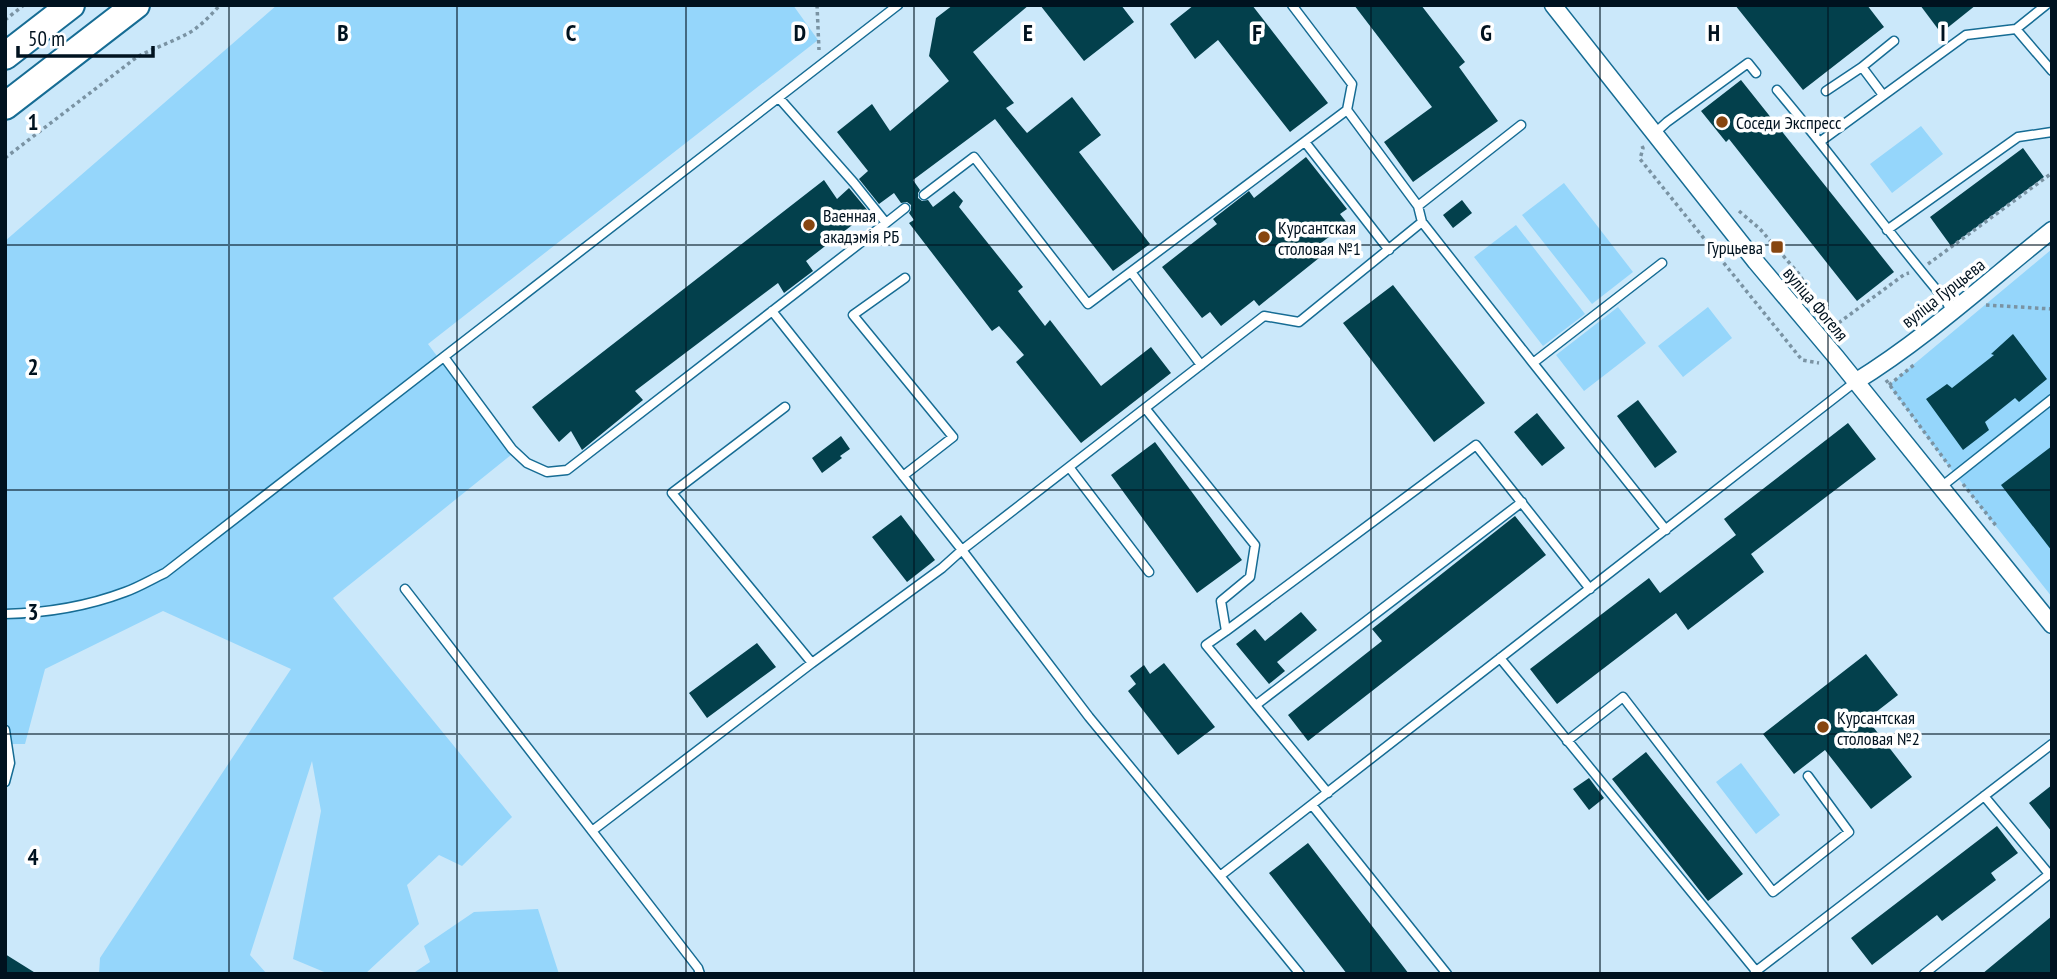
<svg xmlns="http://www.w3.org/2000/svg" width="2057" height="979" viewBox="0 0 2057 979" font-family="'PT Sans Narrow',sans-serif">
  <rect width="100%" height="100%" fill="#cbe8fa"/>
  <path fill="#95d6fb" d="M277 5H793L818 40 428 344 511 455 333 598 512 817 462 866 439 855 407 885 419 924 365 974H329L293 959 321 811 312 761 250 955 267 974H99L100 958 291 669 163 611 45 669 25 744H5V241Z
    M1921 126 1943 154 1892 193 1870 164Z
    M1564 183 1633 272 1592 304 1522 215Z
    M1516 225 1585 314 1543 346 1474 257Z
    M2052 249V597L1950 468 1889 385Z
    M1618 307 1646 343 1584 391 1556 355Z
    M1708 307 1732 338 1683 377 1658 346Z
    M1741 763 1780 815 1756 834 1716 782Z
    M538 909 559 974H412L430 962 424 946 474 912Z"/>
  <path fill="#03404c" d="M953 5H1029L973 52 1014 103 1006 108 1027 133 1072 97 1101 135 1079 152 1150 244 1113 271 995 119 913 180 920 190 918 193V198L922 201 928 200 933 207 954 191 963 201 959 207 1023 287 1018 291 1045 326 1050 320 1101 386 1151 347 1171 373 1081 443 1016 362 1024 355 999 326 992 331 909 223 914 220 909 213 911 210V205L907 202 901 203 894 193 879 204 859 179 868 171 837 132 872 104 890 131 949 81 929 56 936 18Z
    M1040 5H1121L1134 22 1084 61Z
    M1194 5H1252L1328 103 1290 132 1218 40 1195 59 1170 24Z
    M1354 5H1421L1465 62 1459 67 1498 121 1413 182 1384 142 1432 107Z
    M1735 5H1867L1884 27 1803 90Z
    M1920 5H1976L1941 33Z
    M1741 80 1894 272 1857 301 1729 139 1726 142 1701 111Z
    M2023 148 2044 177 1951 246 1930 217Z
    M1306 157 1347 209 1340 214 1347 223 1312 250 1319 258 1259 306 1254 300 1221 326 1210 312 1202 318 1162 267 1217 224 1213 219 1249 191 1254 198Z
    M824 180 837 199 849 188 869 212 806 261 813 271 784 293 778 283 635 391 643 400 582 450 571 431 559 442 532 407Z
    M1462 200 1472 213 1453 228 1443 215Z
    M1393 285 1485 403 1434 442 1343 323Z
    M2013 334 2047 379 2019 402 2015 398 1985 422 1989 430 1963 450 1926 399 1947 384 1952 388 1994 355 1991 354Z
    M1638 400 1677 452 1655 468 1617 416Z
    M1537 413 1565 448 1542 466 1514 432Z
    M1848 423 1876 459 1751 554 1764 572 1688 630 1676 613 1557 704 1530 669 1649 578 1660 593 1736 535 1724 519Z
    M841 436 850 449 840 456 842 458 822 473 812 458Z
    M1155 442 1242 560 1197 593 1111 475Z
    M2052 446V551L2001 485Z
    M901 515 935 560 907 582 872 537Z
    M1515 516 1546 555 1308 741 1288 715 1382 641 1372 629Z
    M1301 612 1317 630 1277 662 1285 671 1269 684 1236 644 1255 629 1265 641Z
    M757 643 776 667 707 718 689 693Z
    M1866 654 1898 695 1867 719 1912 777 1871 809 1825 750 1794 774 1763 734Z
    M1164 663 1215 727 1178 755 1128 691 1136 684 1130 676 1144 665 1150 674Z
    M1646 752 1743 874 1708 901 1612 779Z
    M1589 778 1604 798 1589 810 1573 789Z
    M2052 785V832L2029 803Z
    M1997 826 2018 853 1991 873 1996 880 1942 921 1937 915 1872 965 1851 938Z
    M1308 843 1409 974H1347L1269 873Z
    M2052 916V974H1982Z
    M5 954 37 974H5Z"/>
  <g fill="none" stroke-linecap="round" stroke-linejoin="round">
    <g stroke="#166c94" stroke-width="11">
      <path id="service" d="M1292 5 1352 84 1347 110 1418 206
        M2016 29 2052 71
        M1777 90C1835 158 1887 232 1946 301L1951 311
        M1826 91 1862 67
        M1883 95 1862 67 1894 41
        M1655 133 1667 122 1748 63 1756 73
        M1821 141 1966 35 2016 29 2046 5
        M1305 142 1389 250
        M924 195 974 157 1088 304 1347 110
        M1422 222 1418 206 1521 125
        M886 223 905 208
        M1887 230 2018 137 2052 132
        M1131 272 1201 365
        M772 311 962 550 1089 717 1220 876
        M444 357 512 449 527 463 547 472 567 470 886 223 854 183 779 98
        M1533 363 1666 530
        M785 407 672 493 812 663 942 568 962 550 1264 316 1299 322 1422 222 1533 363 1662 263
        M1145 408 1255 545 1250 577 1221 601 1226 631 1206 645 1328 793
        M1069 467 1149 572
        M903 476 953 437 853 315 905 278
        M1941 487 2052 399
        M405 589 698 968 700 974
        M5 614C45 613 88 606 125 592 139 587 152 579 165 573L898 5
        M1226 631 1476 445 1590 589
        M1500 658 1756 971
        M1256 705 1522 502
        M5 730 10 763 5 782
        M1567 741 1623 697 1773 892 1849 832 1808 776
        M1984 796 2049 874
        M1312 805 1447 974
        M592 831 812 663
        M1755 972 2052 744
        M1300 974 1220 876 1855 382
        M1924 974 2052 872"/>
    </g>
    <g stroke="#166c94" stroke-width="19">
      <path id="minor" d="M1553 5 1756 262 1836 357 2052 625
        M1855 382C1925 339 1988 281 2052 230"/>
    </g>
    <g stroke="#166c94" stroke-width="30">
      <path id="trunk" d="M5 56 71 5
        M5 106 136 5"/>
    </g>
    <path stroke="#7a93a3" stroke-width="3.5" stroke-dasharray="3.5 3.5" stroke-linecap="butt" d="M817 5 819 50
      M5 20 24 5
      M1642 146 1643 148 1640 159 1802 360 1819 363
      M5 158 137 57C152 49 169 43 185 35 198 29 210 16 220 5
      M1739 211 1760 229 1799 274 1822 312
      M1928 264 2052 173
      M1986 305 2052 309
      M1833 327 1905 274 1909 273
      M1886 380 1950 467
      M1889 385 1915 364
      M1963 484 1997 527"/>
    <use href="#service" stroke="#fff" stroke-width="8"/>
    <use href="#minor" stroke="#fff" stroke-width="16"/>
    <use href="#trunk" stroke="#fff" stroke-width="26"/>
  </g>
  <path fill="none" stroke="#00121f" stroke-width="2" stroke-opacity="0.55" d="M229 5V974M457 5V974M686 5V974M914 5V974M1143 5V974M1371 5V974M1600 5V974M1828 5V974M5 245H2052M5 490H2052M5 734H2052"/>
  <g fill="#874610" stroke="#fff" stroke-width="2.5">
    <circle cx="1722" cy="122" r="7"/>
    <circle cx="809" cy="225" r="7"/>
    <circle cx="1264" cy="237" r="7"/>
    <rect x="1770" y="240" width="14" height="14" rx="3.5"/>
    <circle cx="1823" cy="727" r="7"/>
  </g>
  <g text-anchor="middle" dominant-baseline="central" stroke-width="7" stroke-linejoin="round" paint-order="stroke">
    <g font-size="18" fill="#00121f" stroke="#fff" text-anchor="start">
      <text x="1736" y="122">Соседи Экспресс</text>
      <text x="823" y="215">Ваенная<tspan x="823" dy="21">акадэмія РБ</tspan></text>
      <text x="1278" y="227">Курсантская<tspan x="1278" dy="21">столовая №1</tspan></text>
      <text x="1763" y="247" text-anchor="end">Гурцьева</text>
      <text x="1837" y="717">Курсантская<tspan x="1837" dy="21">столовая №2</tspan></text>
    </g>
    <g font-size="18" fill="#00121f" stroke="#fff">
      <text transform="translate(1943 293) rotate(-38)">вуліца Гурцьева</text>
      <text transform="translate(1816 304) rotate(50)">вуліца Фогеля</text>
    </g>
  </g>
  <g font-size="23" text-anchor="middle" font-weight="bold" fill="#00121f" stroke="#fff" stroke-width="7" stroke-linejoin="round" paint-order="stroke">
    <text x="343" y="41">B</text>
    <text x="571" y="41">C</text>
    <text x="800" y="41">D</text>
    <text x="1028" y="41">E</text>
    <text x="1257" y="41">F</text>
    <text x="1486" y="41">G</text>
    <text x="1714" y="41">H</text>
    <text x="1943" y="41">I</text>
    <text x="33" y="130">1</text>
    <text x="33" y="375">2</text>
    <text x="33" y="620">3</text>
    <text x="33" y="865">4</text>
  </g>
  <rect width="2057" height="979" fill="none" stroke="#00121f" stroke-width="14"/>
  <path d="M18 46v10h135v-10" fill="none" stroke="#00121f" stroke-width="3.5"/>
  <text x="28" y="46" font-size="21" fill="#00121f" stroke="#ffffff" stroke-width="5" paint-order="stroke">50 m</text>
</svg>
